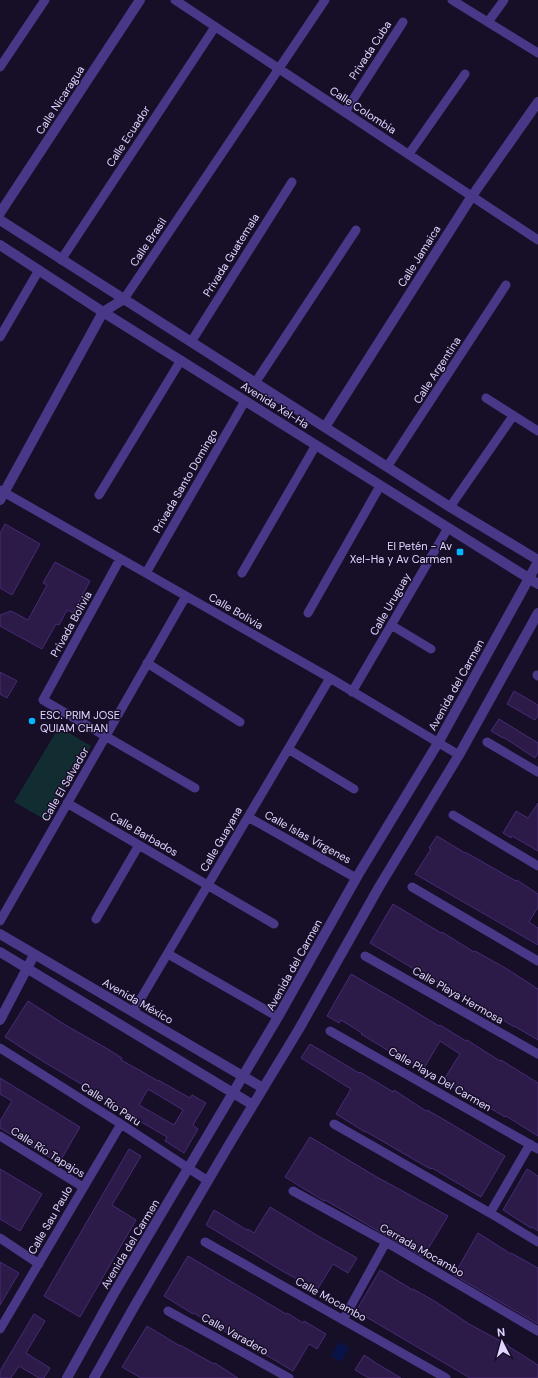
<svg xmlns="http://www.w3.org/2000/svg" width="538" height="1378" viewBox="0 0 538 1378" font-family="'DM Sans',sans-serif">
  <rect width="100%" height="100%" fill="#170e27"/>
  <path fill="#112d32" d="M59 727 91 746 46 820 14 802Z"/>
  <path fill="#081447" d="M339 1342 349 1348 341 1362 331 1356Z"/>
  <path fill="#2c1a49" stroke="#472b76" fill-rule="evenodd" d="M5 524 40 544 12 595 0 588V533Z
    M55 562 90 581 73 613 67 610 59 625 56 624 42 649 0 626V615L11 611 28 620 47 585 43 583Z
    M0 672 17 681 7 698 0 694Z
    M514 691 538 705V715L535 720 507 704Z
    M499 719 538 743V753L535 758 503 737V738L491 731Z
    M538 803V851L512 836 511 838 503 833 516 811 528 818Z
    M437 836 465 853V852L516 881 517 880 538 894V907L529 922 538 928V945L415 874 431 849 429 848Z
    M393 904 441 933 442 932 474 952 475 951 507 969 538 989V1040L514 1026V1027L480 1005 479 1006 447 987V988L415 968 414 969 370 943Z
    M351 974 401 1003 439 1026 440 1025 466 1041 467 1040 500 1061 501 1060 538 1083V1136L506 1116 505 1117 473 1098 472 1099 443 1081 460 1054 440 1041 423 1070 391 1051 390 1052 384 1048 361 1034 362 1033 341 1020 339 1023 327 1016Z
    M28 1001 67 1026 106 1048 122 1058 121 1060 141 1071 158 1081V1080L190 1098 192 1095 206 1103 193 1125 198 1129 184 1153 165 1141 167 1137 136 1119 137 1117 44 1062 5 1037ZM148 1089 183 1110 174 1125 139 1105Z
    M310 1044 349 1067 359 1073 360 1072 393 1092 394 1090 426 1111 427 1110 443 1119 505 1156 481 1197 432 1168 431 1169 425 1166 365 1131V1132L336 1114 351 1089 301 1058Z
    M0 1078 80 1127 59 1163 0 1128V1121L12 1101 0 1094Z
    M310 1137 375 1176 448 1216 423 1257 325 1200 324 1201 285 1177Z
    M129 1149 141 1156 112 1205 136 1220 80 1317 44 1296Z
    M0 1169 42 1194 20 1231 0 1219Z
    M527 1169 538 1176V1231L532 1227 531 1228 503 1210Z
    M270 1207 318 1236 357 1258 348 1273 333 1264 317 1290 284 1272 206 1225 214 1210 247 1230 248 1229 254 1233Z
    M478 1233 511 1254V1253L538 1268V1324L454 1275Z
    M188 1256 286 1314 287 1313 303 1323 304 1321 326 1334 317 1349 309 1344 293 1371 261 1352 260 1353 194 1313 193 1314 164 1296Z
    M0 1262 19 1273 0 1305Z
    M380 1270 413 1290V1289L436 1302 469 1324 508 1345V1346L538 1365V1378H470L356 1311Z
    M34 1314 45 1321 26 1353 50 1368 44 1378H39L19 1366 11 1378H0V1371Z
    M147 1326 180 1346V1345L214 1364 215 1363 238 1378H141L122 1367Z
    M364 1355 376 1363 401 1378H369L355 1370Z"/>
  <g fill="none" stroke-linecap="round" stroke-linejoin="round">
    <path stroke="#493788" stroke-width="9" d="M175 0 538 240
      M452 0 538 53
      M488 22 504 0
      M0 67 45 0
      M345 112 403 22
      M409 154 465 74
      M61 260 215 27
      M124 299 325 0
      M0 337 39 270
      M191 342 292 182
      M255 383 356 230
      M486 398 538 431
      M387 467 506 285
      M0 490 330 678 459 755
      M99 495 181 360
      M450 507 513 416
      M120 559 43 700 195 788
      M146 573 245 401
      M242 573 316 445
      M308 613 380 486
      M391 625 431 649
      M147 663 240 722
      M537 675 538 676
      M352 692 448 528
      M487 742 538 772
      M288 749 354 789
      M67 803 274 924
      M453 815 538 866
      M248 817 356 878
      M412 887 538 961
      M96 919 139 845
      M0 921 186 596
      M168 954 278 1017
      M365 956 538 1054
      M133 1012 330 678
      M330 1031 538 1149
      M0 1048 121 1124 208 1181
      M334 1124 490 1213 538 1242
      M0 1136 83 1187
      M293 1191 386 1242 538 1331
      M490 1213 530 1144
      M0 1238 39 1264
      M205 1242 446 1378
      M168 1311 289 1378
      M343 1320 386 1242
      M0 1329 121 1124"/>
    <path stroke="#493788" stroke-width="10" d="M0 213 140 0
      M0 220 450 507 538 560
      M0 245 103 312 538 584
      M325 427 472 196 538 102
      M0 500 103 312 124 299
      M0 934 263 1088
      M0 952 253 1105
      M0 1020 34 955
      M67 1378 113 1295 278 1017 358 875 438 743 538 562
      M94 1378 134 1307 230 1143 299 1029 379 887 459 755 538 613"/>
  </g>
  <g fill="#01b9ff" stroke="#170e27" stroke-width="1.5">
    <rect x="456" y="548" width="8" height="8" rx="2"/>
    <circle cx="32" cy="721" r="4"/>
  </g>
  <g text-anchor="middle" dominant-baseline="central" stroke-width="3" stroke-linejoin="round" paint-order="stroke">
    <g font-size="11" fill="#e1d5ff" stroke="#170e27">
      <text transform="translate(370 50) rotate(-57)">Privada Cuba</text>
      <text transform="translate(60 100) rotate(-57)">Calle Nicaragua</text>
      <text transform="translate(363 110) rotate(33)">Calle Colombia</text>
      <text transform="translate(128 136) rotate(-57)">Calle Ecuador</text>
      <text transform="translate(148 242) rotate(-56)">Calle Brasil</text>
      <text transform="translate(231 255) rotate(-58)">Privada Guatemala</text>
      <text transform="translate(419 256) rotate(-58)">Calle Jamaica</text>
      <text transform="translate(437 370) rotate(-57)">Calle Argentina</text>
      <text transform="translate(275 405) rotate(32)">Avenida Xel-Ha</text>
      <text transform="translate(185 481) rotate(-60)">Privada Santo Domingo</text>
      <text transform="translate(390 604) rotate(-60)">Calle Uruguay</text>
      <text transform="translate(236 611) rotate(30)">Calle Bolivia</text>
      <text transform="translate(71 624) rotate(-61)">Privada Bolivia</text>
      <text transform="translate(456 685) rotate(-61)">Avenida del Carmen</text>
      <text transform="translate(65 784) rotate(-60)">Calle El Salvador</text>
      <text transform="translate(144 834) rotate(30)">Calle Barbados</text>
      <text transform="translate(308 837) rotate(29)">Calle Islas Vírgenes</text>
      <text transform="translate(221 839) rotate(-60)">Calle Guayana</text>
      <text transform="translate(294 965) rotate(-61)">Avenida del Carmen</text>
      <text transform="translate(458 995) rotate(30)">Calle Playa Hermosa</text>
      <text transform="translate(138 1001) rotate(30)">Avenida México</text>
      <text transform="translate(440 1079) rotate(30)">Calle Playa Del Carmen</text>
      <text transform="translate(111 1104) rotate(33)">Calle Río Paru</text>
      <text transform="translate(48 1152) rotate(32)">Calle Río Tapajos</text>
      <text transform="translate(50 1220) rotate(-60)">Calle Sau Paulo</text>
      <text transform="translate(130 1244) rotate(-59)">Avenida del Carmen</text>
      <text transform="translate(422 1250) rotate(30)">Cerrada Mocambo</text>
      <text transform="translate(331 1299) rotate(29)">Calle Mocambo</text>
      <text transform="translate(235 1334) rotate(29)">Calle Varadero</text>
    </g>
    <g font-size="11" fill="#e1d5ff" stroke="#170e27" text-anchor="end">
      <text x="452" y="546">El Petén - Av<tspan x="452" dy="13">Xel-Ha y Av Carmen</tspan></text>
      <text x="40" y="715" text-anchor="start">ESC. PRIM JOSE<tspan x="40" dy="13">QUIAM CHAN</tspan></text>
    </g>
  </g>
  <g transform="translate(502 1342) rotate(354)" stroke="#170e27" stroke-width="3" paint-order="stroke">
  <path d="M0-3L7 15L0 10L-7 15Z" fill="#e1d5ff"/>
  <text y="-6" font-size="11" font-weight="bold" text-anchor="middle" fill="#e1d5ff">N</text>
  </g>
</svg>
